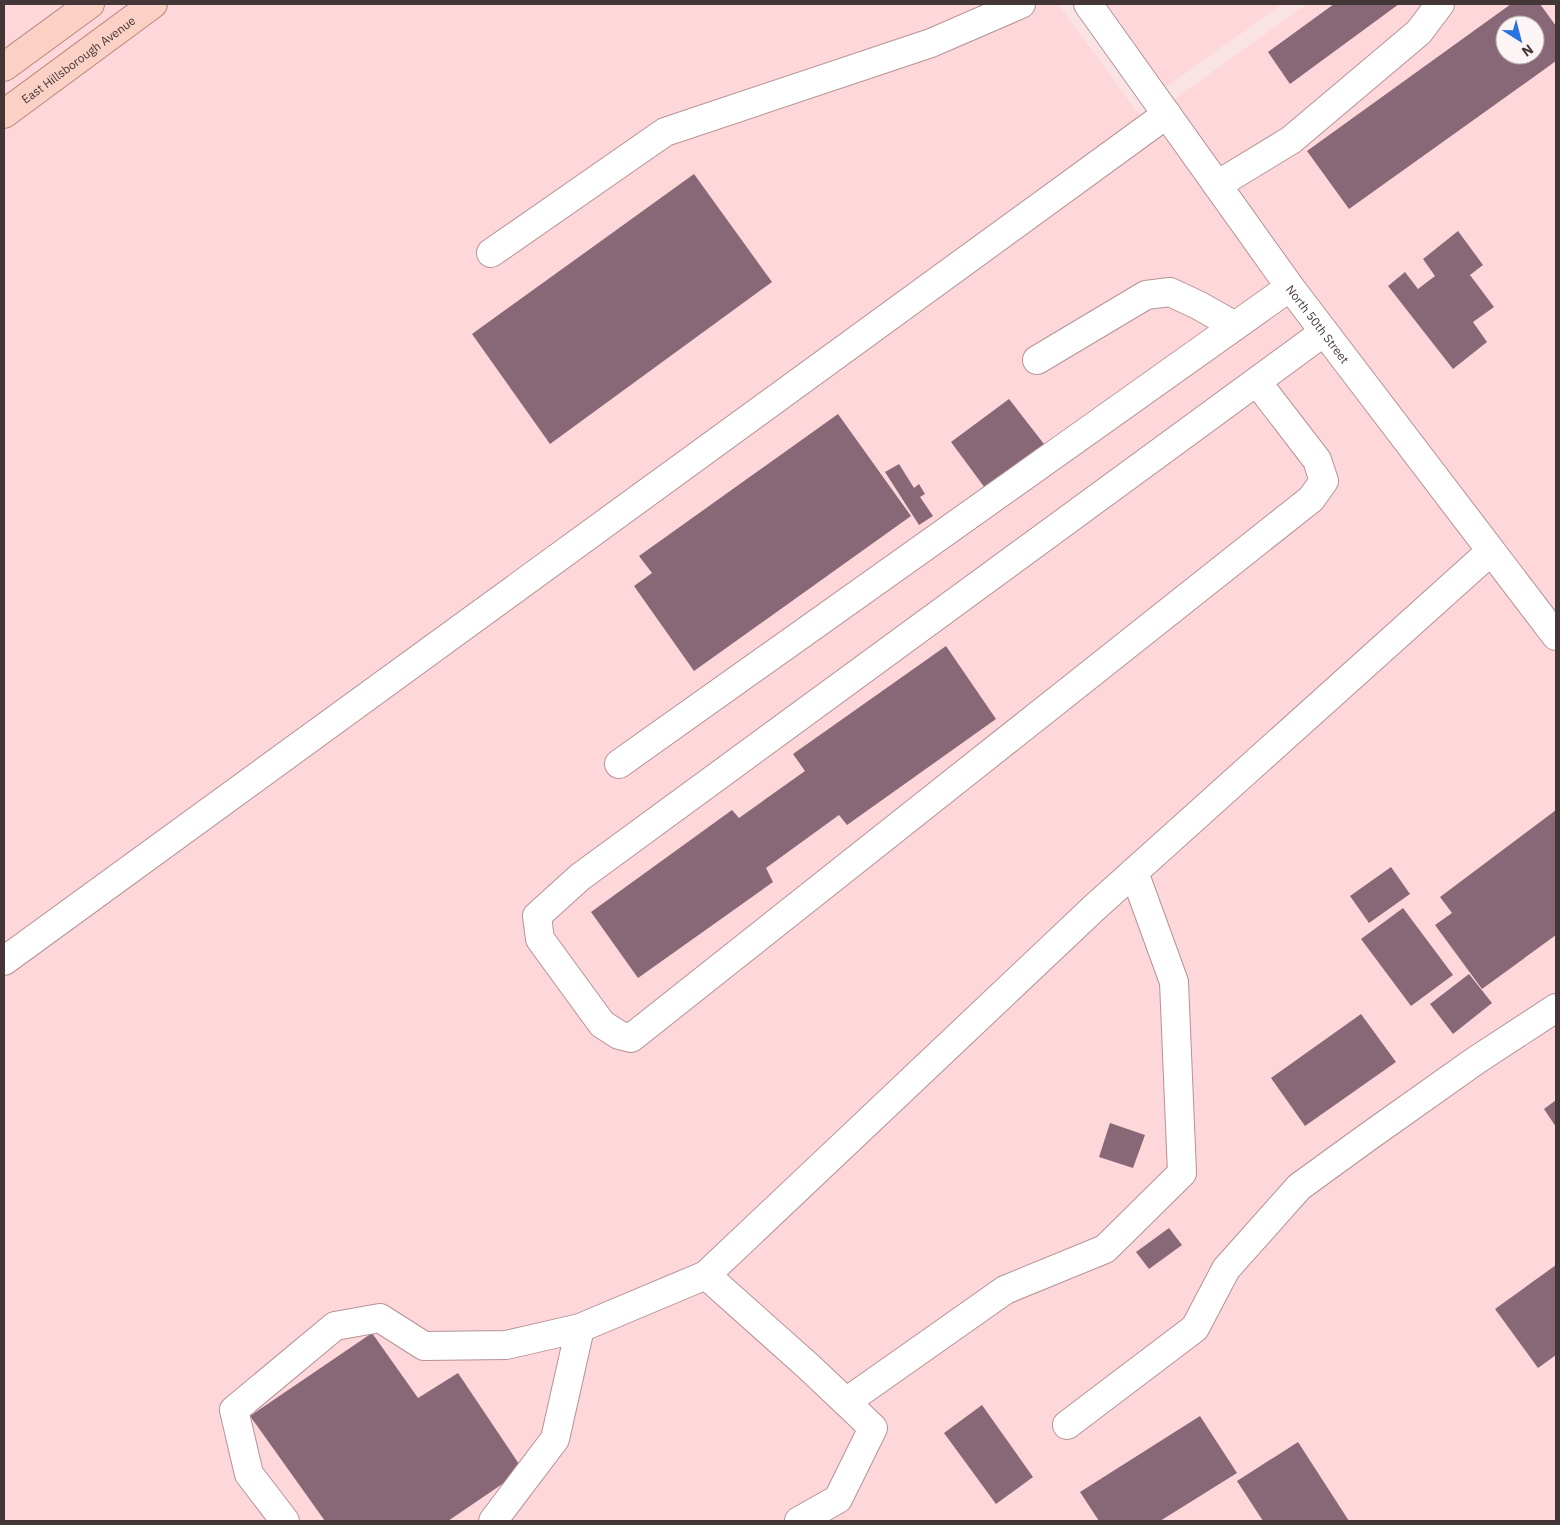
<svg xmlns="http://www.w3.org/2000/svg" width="1560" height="1525" viewBox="0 0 1560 1525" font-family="'IBM Plex Sans',sans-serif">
  <rect width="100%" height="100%" fill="#fae3e5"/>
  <path fill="#fdd7da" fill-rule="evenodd" d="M4 4H1058L1144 121 1307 4H1556V1521H4ZM1505 25H1535V55H1505Z
    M1107 4H1282L1166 87Z"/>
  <path fill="#886877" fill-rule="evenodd" d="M1334 4H1399L1290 84 1268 52Z
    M1511 4H1540L1556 26V61L1349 209 1307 151ZM1505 25H1535V55H1505Z
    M694 174 772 282 550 444 472 334Z
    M1458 231 1483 265 1470 275 1494 307 1473 322 1487 342 1453 369 1388 286 1405 272 1418 289 1435 276 1423 259Z
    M1009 399 1044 444 985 488 951 442Z
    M838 414 911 516 694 671 634 586 652 573 639 556Z
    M899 464 914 488 919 484 925 494 920 497 933 516 919 525 885 472Z
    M946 646 996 719 847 825 839 815 766 868 773 882 638 978 591 912 732 810 739 818 805 771 793 754Z
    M1556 810V935L1482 989 1435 925 1452 913 1440 897Z
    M1391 867 1410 894 1369 923 1350 896Z
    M1403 908 1453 975 1411 1006 1361 939Z
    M1469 974 1492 1003 1453 1034 1430 1004Z
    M1361 1014 1396 1062 1305 1126 1271 1078Z
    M1556 1100V1127L1544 1109Z
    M1110 1123 1145 1135 1133 1168 1099 1157Z
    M1169 1228 1182 1245 1149 1269 1136 1252Z
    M1556 1265V1355L1538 1368 1495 1309Z
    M372 1333 418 1398 458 1373 523 1470 448 1521H325L250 1416Z
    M982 1405 1033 1477 996 1504 944 1433Z
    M1200 1416 1237 1473 1160 1521H1099L1080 1492Z
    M1298 1442 1349 1521H1263L1237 1481Z"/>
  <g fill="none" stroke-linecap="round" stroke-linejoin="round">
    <g stroke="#b69296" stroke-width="30">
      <g id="minor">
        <path id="s1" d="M1088 4 1290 287 1556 636"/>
        <path d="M1217 185 1291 140 1419 32 1440 4"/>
        <path d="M491 253 665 132 931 43 1021 4"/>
        <path d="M1037 360 1146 295 1170 292 1198 305 1235 326"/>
        <path d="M1257 382 1317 460 1324 481 1311 499 631 1038 619 1035 602 1024 540 939 537 916 580 877 1324 332"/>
        <path d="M619 764 1290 287"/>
        <path d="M4 961 1167 114"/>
        <path d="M706 1275 809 1367 846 1402 1005 1290 1105 1249 1182 1173 1174 982 1134 872"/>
        <path d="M1067 1425 1195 1328 1226 1269 1299 1187 1365 1139 1475 1061 1556 1008"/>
        <path d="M285 1521 249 1474 234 1410 335 1326 380 1318 424 1346 506 1345 580 1328 706 1275 1094 908 1491 551"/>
        <path d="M493 1521 555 1439 580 1328"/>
        <path d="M799 1521 838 1499 873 1428 846 1402"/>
      </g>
    </g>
    <g stroke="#ba867a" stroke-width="30">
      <g id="major">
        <path d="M4 67 90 4"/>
        <path id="s2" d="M4 114 153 4"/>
      </g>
    </g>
    <use href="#minor" stroke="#fff" stroke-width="28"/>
    <use href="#major" stroke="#fbd0c5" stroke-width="28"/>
  </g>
  <g text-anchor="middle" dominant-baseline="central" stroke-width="5" stroke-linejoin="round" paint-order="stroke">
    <g font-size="12" fill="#443536" stroke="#fdf5f5">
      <text stroke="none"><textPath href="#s2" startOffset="92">East Hillsborough Avenue</textPath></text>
      <text stroke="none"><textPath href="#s1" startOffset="394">North 50th Street</textPath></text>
    </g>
  </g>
  <rect width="1560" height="1525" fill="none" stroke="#443536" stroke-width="10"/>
  <g transform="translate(1520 40) rotate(144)"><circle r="24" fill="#fdf5f5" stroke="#b3a8a9"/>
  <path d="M0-4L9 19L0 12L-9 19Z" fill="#2873df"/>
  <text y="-8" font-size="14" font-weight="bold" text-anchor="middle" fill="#443536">N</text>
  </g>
</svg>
